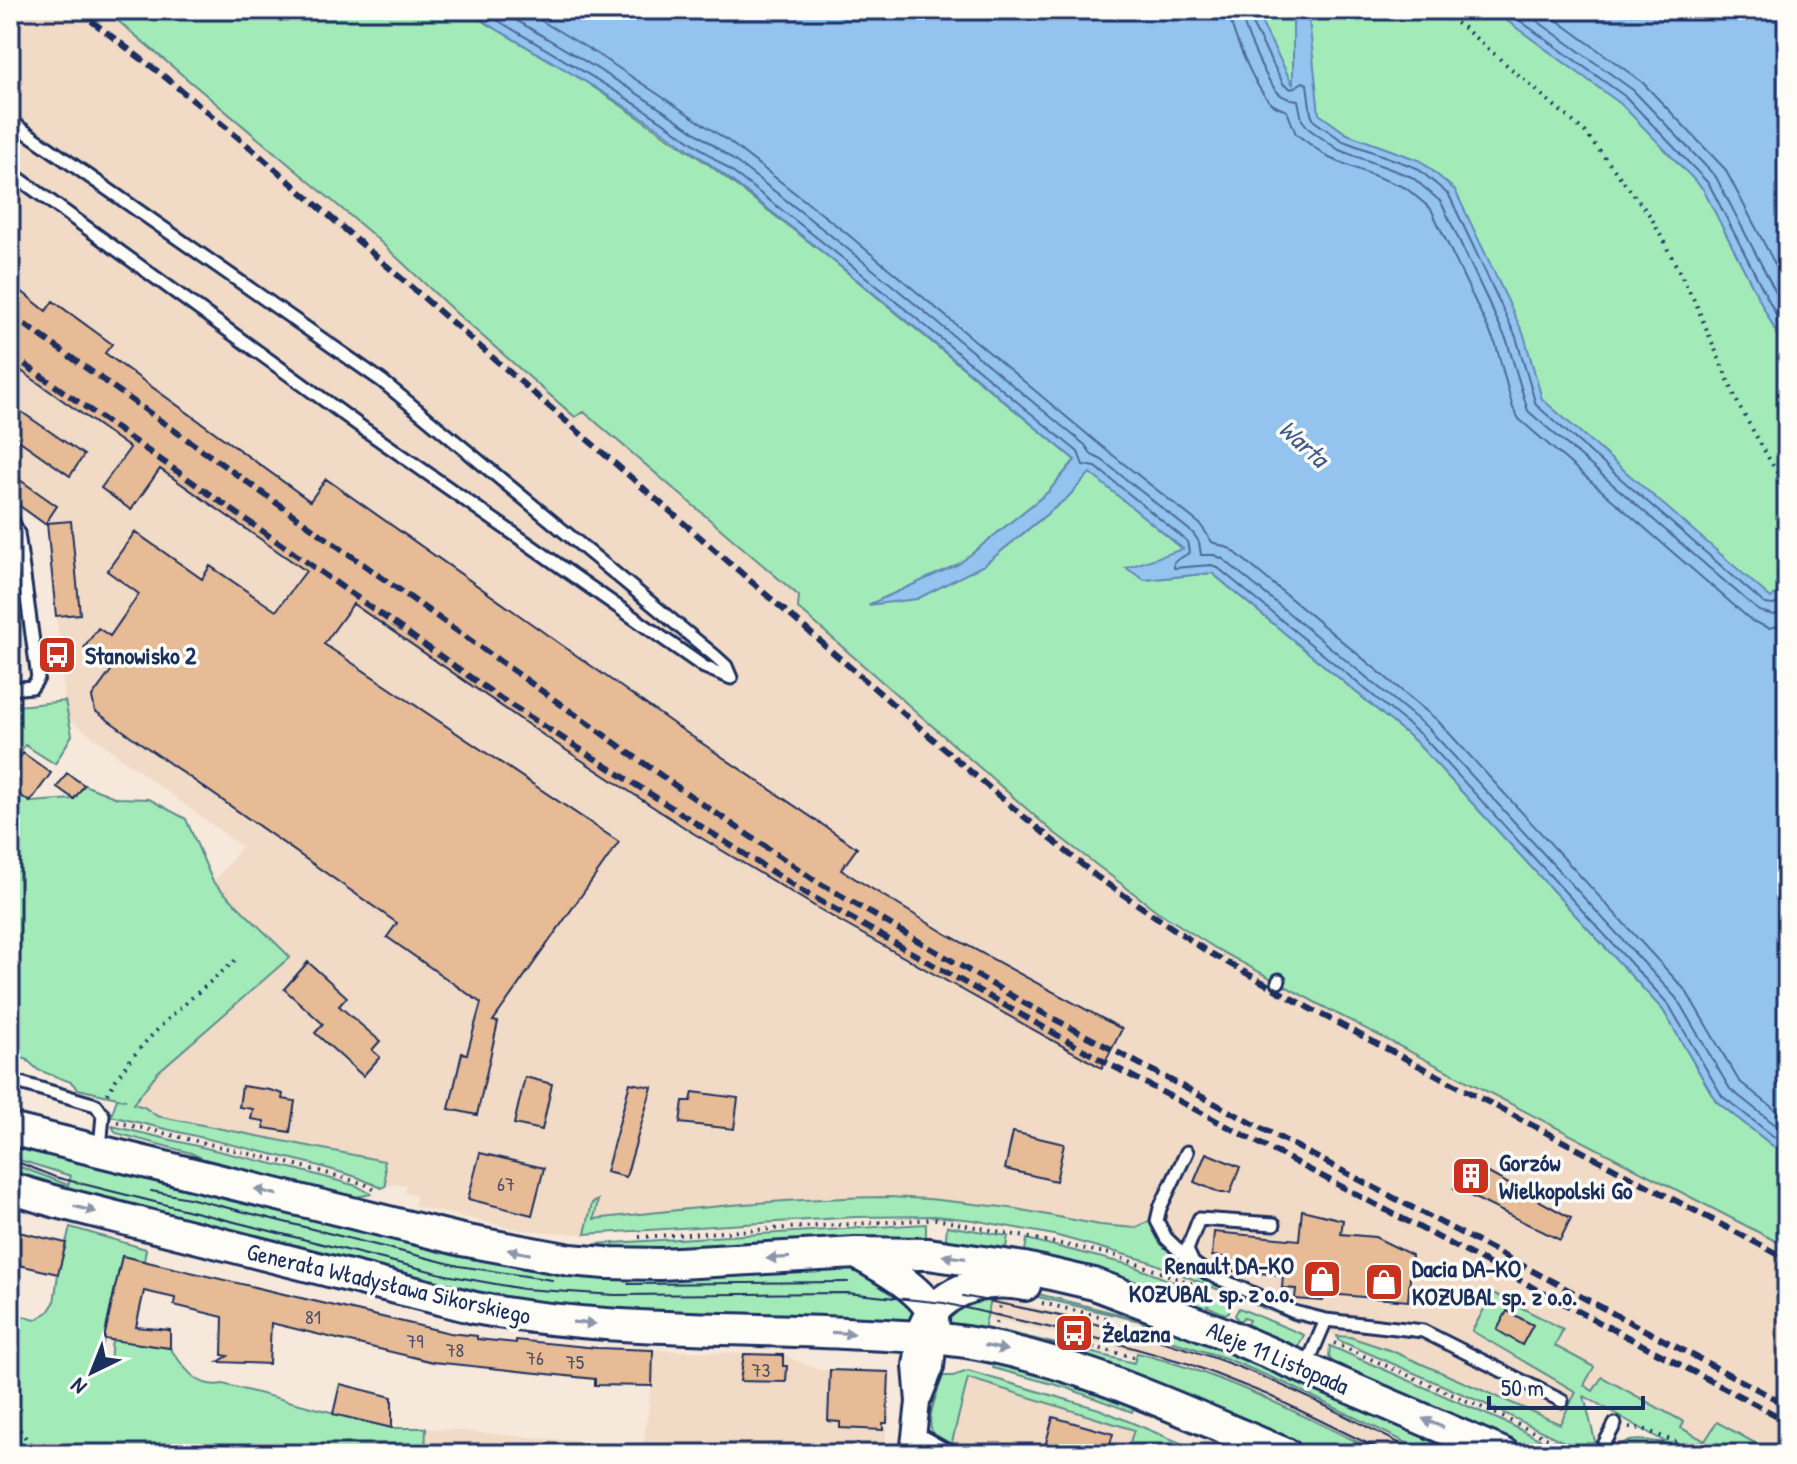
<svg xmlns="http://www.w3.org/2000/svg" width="1797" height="1464" viewBox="0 0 1797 1464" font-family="'Patrick Hand',sans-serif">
  <rect width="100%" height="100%" fill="#f6e8da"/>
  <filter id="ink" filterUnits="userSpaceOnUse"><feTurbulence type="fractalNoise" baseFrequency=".0125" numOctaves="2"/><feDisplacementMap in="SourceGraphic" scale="16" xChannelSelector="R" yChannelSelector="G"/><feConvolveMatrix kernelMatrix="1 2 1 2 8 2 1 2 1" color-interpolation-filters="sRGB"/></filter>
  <g filter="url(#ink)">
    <path fill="#f1dac6" d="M10 10H105L373 235 456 313 575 417 583 412 799 596 798 608 1052 831 1157 911 1215 948 1322 1006 1787 1247V1454H1693L1576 1392 1560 1424 1392 1351 1350 1337 1337 1336 1298 1322 1198 1275 1184 1265 1165 1242 1136 1228 1100 1225 1011 1208 929 1199 888 1197 824 1198 711 1206 593 1219 598 1201 592 1203 585 1234 521 1230 414 1206 417 1196 405 1193 406 1184 386 1185 384 1161 157 1116 144 1107 133 1103 158 1072 289 957 213 882 242 847 69 719 65 701 47 524 10 499Z
      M992 1297 1162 1337 1225 1358 1289 1385 1429 1454H1382L1249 1390 1170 1361 987 1317Z
      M653 1350 783 1355 819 1370 889 1372 885 1454H425L426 1428 643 1447 652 1381Z
      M967 1378 1135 1430 1126 1454H978L951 1446Z"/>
    <path fill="#a2eab8" stroke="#5e8c8b" stroke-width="2" d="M105 10H464L583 80 708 164 826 255 1075 460 1048 492 959 564 871 604 984 565 1068 497 1090 472 1184 550 1127 568 1145 580 1212 573 1415 741 1663 1010 1716 1101 1787 1157V1247L1322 1006 1215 948 1157 911 1052 831 798 608 799 596 584 412 575 417 456 313 373 235Z
      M1237 10H1537L1618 62 1787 307V631L1647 513 1174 26Z
      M10 694H16L18 706 65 701 72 735 55 764 25 745 10 769Z
      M84 785 117 798 149 799 186 819 213 882 290 957 158 1072 133 1104 144 1107 157 1116 384 1161 386 1185 382 1188 357 1177 309 1163 111 1116 117 1099 126 1100 78 1089 71 1082 38 1070 26 1059 10 1056V788L31 802 74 799Z
      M112 1126 299 1170 357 1186 371 1194 347 1199 229 1171 191 1153 116 1133Z
      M10 1142 378 1231 858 1269 872 1272 915 1311 914 1319 909 1323 625 1315 500 1302 10 1177V1163L68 1185 71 1176 10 1157Z
      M888 1197 929 1199 1011 1208 1100 1225 1136 1228 1155 1218C1166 1243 1176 1259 1198 1275L1298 1322 1148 1261 1054 1235 973 1220 935 1216 856 1217 585 1234 592 1203 598 1200 594 1219C692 1208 789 1198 888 1197Z
      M926 1224V1237L946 1239 947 1226 1008 1236 1005 1253 593 1250 596 1244Z
      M70 1227 146 1249 144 1261 122 1256 99 1362 110 1364 112 1338 170 1348C184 1367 196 1389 223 1384L392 1428H426L425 1454H10L12 1313 35 1320 48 1312 54 1303 58 1274Z
      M1027 1239 1130 1265 1232 1305 1229 1312 1225 1314 1207 1306 1205 1312 1024 1257Z
      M994 1287 983 1333 947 1328 942 1319Z
      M1014 1288 1167 1326 1231 1349 1475 1454H1429L1289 1385 1225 1358 1142 1332 1144 1322 1013 1291Z
      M1493 1293 1563 1329 1555 1346 1594 1367 1584 1385 1593 1391 1602 1377 1684 1422 1681 1428 1705 1441 1717 1422 1775 1454H1608C1626 1434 1645 1441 1667 1443L1584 1396 1596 1445 1589 1454 1481 1402 1338 1340 1337 1336 1350 1337 1392 1351 1560 1424 1576 1392 1472 1331Z
      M1239 1308 1304 1335 1299 1345 1292 1348 1251 1332 1253 1327 1247 1324 1249 1320 1243 1317 1241 1321 1237 1319 1235 1315Z
      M1003 1331 1134 1363 1137 1353C1224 1374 1302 1415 1382 1454H1316L1127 1375 1002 1337Z
      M1330 1346 1511 1425 1569 1454H1529L1337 1369 1329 1357Z
      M994 1359 1135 1404 1132 1412 1064 1387 993 1368Z
      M968 1371 1099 1409 1207 1454H1126L1134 1430 968 1378 951 1446C915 1436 935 1401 943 1376H953Z"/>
    <path fill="#94c3ef" stroke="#6488b5" stroke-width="2" d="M464 10H1259L1262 24 1293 85V10H1308L1319 114 1347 134 1421 161 1455 190 1524 335 1542 399 1771 598 1779 591H1787V1157L1716 1101 1663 1010 1415 741 1212 573 1145 580 1126 568 1183 549 1090 473 1068 497 984 565 917 599 868 605 959 564 1048 492 1075 460C955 360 835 259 711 165 633 107 547 59 464 10Z
      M1492 10H1787V398L1784 392 1781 342 1703 189 1621 104Z"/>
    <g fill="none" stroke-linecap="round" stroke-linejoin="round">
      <path stroke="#4b6a98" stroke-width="2" d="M480 10C559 57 641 103 715 159 840 252 958 354 1078 452L1083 465 1096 467 1187 541 1189 553 1174 562V568L1211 565 1217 567 1421 735 1669 1005 1722 1096 1787 1147
        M499 10C574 54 650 99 720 150 846 243 964 346 1085 445L1092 455 1102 460 1193 533 1199 542 1201 555H1214L1223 559 1428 728 1677 999 1730 1089 1787 1134
        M523 10 599 55 727 140 845 232 1100 445 1200 524 1212 542 1231 549 1437 720 1686 991 1739 1081 1787 1119
        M1229 10C1230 30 1256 90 1271 103 1275 107 1282 109 1287 111L1296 134 1329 158 1406 188 1431 209 1496 345 1513 408 1519 419 1752 621 1769 628 1787 624
        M1241 10C1242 26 1268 87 1281 95 1286 99 1293 99 1298 100L1302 120 1309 129 1339 150 1412 177 1441 202 1507 341 1528 411 1759 611 1774 615 1787 609
        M1251 10 1254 28 1284 85 1292 89 1303 82 1307 84 1311 114 1314 121 1343 141 1417 168 1449 195 1516 337 1536 405 1765 604 1774 605 1787 598
        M1505 10 1626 97 1709 184 1787 336
        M1522 10 1633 90 1716 177 1787 314
        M1543 10 1642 82 1725 169 1787 287"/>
    </g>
    <path fill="#e6bb96" stroke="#1b2f5e" stroke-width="2" d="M10 282 46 311 53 301 112 344 105 353 310 501 326 479 678 727 857 848 841 870 948 935 1122 1029 1102 1068 841 922 693 833 549 739 353 604 324 644 619 842 493 1021 498 1022 477 1115 449 1109 462 1053 467 1054 481 1003 387 937 397 923 95 711 92 697 113 668 84 648 98 628 110 636 139 594 107 571 135 532 202 579 210 566 276 611 306 571 160 469 131 510 101 488 130 448 10 363Z
      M10 404 84 455 70 476 10 434Z
      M10 473 57 506 45 524 10 499Z
      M71 521 80 614 56 616 47 523Z
      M23 753 51 773 30 802 10 788V772Z
      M67 773 84 785 74 799 57 787Z
      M308 962 347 997 339 1006 380 1041 372 1050 380 1057 363 1076 315 1033 323 1024 284 989Z
      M525 1077 552 1084 542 1130 514 1124Z
      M630 1083 652 1087 626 1177 606 1172Z
      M242 1086 270 1090 283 1094 282 1099 295 1101 290 1132 264 1128V1121L251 1119 253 1109 239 1107Z
      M693 1092 738 1098 734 1129 680 1123 683 1101H691Z
      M1013 1132 1064 1144 1056 1181 1005 1169Z
      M480 1153 544 1168 532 1215 468 1199Z
      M1206 1153 1240 1167 1230 1193H1221L1194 1182Z
      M1474 1165 1571 1218 1560 1240 1454 1188 1465 1168 1470 1171Z
      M1302 1210 1343 1220 1341 1234 1375 1237 1412 1255 1408 1301 1329 1294 1322 1301 1295 1299 1296 1289 1282 1288 1283 1275 1231 1271 1232 1258 1212 1256 1214 1232 1299 1240Z
      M10 1230 66 1243 58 1274 10 1263Z
      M122 1256 450 1333 477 1336V1339L516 1343V1340L597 1348 653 1350 652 1386 595 1385V1379L433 1362 271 1323 269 1364 218 1362 228 1356 222 1355 223 1317 174 1305 175 1298 144 1291 136 1327 170 1330V1348L104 1339Z
      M1507 1311 1533 1325 1522 1345 1497 1330Z
      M744 1354 783 1355V1366H787L786 1382 740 1381Z
      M830 1370 889 1372 887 1423H883V1430L840 1428V1422L828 1421Z
      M340 1384 392 1397V1428L333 1414Z
      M1053 1417 1113 1434 1107 1454H1058L1044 1450Z"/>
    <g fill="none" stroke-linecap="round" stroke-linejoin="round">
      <g stroke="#1b2f5e" stroke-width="17">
        <path id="lane" d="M10 121 382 381 715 656 726 666 731 678 704 667 364 429 10 172
          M10 515 18 533 38 678 32 687 10 689
          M1278 982 1279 980
          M10 1080 96 1105 103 1115 100 1148
          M1187 1152 1160 1208 1157 1221 1166 1238 1190 1261
          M1274 1224 1199 1219 1187 1250 1193 1263 1207 1273 1294 1312 1326 1320 1423 1331 1562 1401
          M1306 1367 1326 1320
          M1599 1454 1615 1424"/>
      </g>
      <g stroke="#1b2f5e" stroke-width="28">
        <path id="street" d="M920 1397 932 1367 935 1339
          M914 1438 942 1454
          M912 1454 918 1402 915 1366 919 1337"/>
      </g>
      <g stroke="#1b2f5e" stroke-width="36">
        <path id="secondary" d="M10 1129 462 1240 570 1260 606 1263 660 1264 856 1253 928 1254 1025 1268 1094 1284 1223 1333 1504 1454
          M10 1188 53 1201 475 1308C597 1331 721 1327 845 1333 885 1335 926 1336 966 1342 1078 1360 1182 1411 1286 1454
          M858 1254C879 1265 924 1290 932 1314 934 1319 933 1327 934 1333
          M919 1337C923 1330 926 1321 931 1314 953 1285 992 1278 1025 1285"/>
      </g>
      <path stroke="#1b2f5e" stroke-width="4" stroke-dasharray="2 6" stroke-linecap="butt" d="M1436 10 1464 28 1585 132 1651 217 1695 302 1739 406 1776 471 1787 482
        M107 1094C139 1038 190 1000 238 958
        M117 1122 301 1166 365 1184 378 1192
        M639 1237 936 1219 1110 1254 1193 1284
        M1042 1303 1107 1318
        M996 1324 1000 1305
        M1334 1343 1490 1411 1579 1454
        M1093 1347 1134 1357
        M10 1417 38 1454
        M1629 1427 1646 1430 1705 1454"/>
      <use href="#lane" stroke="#fdfcf7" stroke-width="11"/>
      <use href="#street" stroke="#fdfcf7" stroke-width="22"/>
      <use href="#secondary" stroke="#fdfcf7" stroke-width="30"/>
      <path stroke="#1b2f5e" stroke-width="2" d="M10 1159 55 1177 87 1185 446 1275 523 1289 615 1295 847 1293 944 1303 1112 1342 1190 1364 1268 1395 1389 1454
        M151 1191 189 1198 459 1266 552 1280
        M628 1284 848 1282
        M963 1296C1048 1313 1135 1330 1217 1359 1288 1384 1354 1421 1421 1454"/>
      <path stroke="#1b2f5e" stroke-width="6" stroke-dasharray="12 6" stroke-linecap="butt" d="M77 10 160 73 252 149 993 791 1097 877 1205 950 1307 1007 1787 1259
        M10 314 676 786 816 881 1024 1003 1787 1405
        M10 354 500 698 799 889 1105 1062 1787 1421"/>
    </g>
    <defs><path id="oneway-solid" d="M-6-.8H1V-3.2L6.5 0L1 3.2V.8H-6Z" transform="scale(2)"/></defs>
    <g fill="#8c96aa">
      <use href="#oneway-solid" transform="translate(266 1192) rotate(-166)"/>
      <use href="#oneway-solid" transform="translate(85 1209) rotate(14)"/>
      <use href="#oneway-solid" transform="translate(519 1252) rotate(-169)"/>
      <use href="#oneway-solid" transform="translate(954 1257) rotate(-173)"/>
      <use href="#oneway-solid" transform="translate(778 1258) rotate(177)"/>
      <use href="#oneway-solid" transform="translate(584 1323) rotate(4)"/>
      <use href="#oneway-solid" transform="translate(843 1333) rotate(3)"/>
      <use href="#oneway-solid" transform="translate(996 1348) rotate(12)"/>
      <use href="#oneway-solid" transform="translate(1433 1423) rotate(-157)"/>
    </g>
  </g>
  <defs>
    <g id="bus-square" transform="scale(2)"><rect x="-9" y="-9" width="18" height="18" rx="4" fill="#c8321e" stroke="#fdfcf7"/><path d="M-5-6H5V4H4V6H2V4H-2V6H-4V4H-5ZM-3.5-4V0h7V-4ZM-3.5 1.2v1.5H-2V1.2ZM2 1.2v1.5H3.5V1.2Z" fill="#fff"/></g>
    <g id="building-square" transform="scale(2)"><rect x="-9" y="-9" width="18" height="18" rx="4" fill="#c8321e" stroke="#fdfcf7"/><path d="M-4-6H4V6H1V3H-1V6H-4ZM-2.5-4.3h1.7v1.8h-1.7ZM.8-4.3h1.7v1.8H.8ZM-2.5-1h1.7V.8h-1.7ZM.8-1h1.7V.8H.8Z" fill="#fff"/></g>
    <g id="shop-square" transform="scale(2)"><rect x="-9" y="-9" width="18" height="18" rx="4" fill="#c8321e" stroke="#fdfcf7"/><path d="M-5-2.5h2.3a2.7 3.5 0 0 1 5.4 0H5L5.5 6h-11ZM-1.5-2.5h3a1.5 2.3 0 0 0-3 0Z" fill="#fff"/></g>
  </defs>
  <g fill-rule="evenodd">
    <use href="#bus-square" x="57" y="655"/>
    <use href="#building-square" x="1471" y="1176"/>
    <use href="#shop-square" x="1322" y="1279"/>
    <use href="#shop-square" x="1384" y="1282"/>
    <use href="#bus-square" x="1074" y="1333"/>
  </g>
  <g text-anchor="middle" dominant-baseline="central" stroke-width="7" stroke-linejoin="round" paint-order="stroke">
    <g font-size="20" fill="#4e526c">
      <text x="506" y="1183">67</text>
      <text x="313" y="1316">81</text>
      <text x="415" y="1340">79</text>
      <text x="455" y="1349">78</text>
      <text x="535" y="1357">76</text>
      <text x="575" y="1361">75</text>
      <text x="761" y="1369">73</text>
    </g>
    <g font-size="24" font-weight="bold" fill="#1b2f5e" stroke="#fdfcf7" text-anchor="start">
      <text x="85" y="655">Stanowisko 2</text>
      <text x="1499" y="1162">Gorzów<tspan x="1499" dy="28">Wielkopolski Go</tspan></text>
      <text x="1294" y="1265" text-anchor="end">Renault DA-KO<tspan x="1294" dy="28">KOZUBAL sp. z o.o.</tspan></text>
      <text x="1412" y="1268">Dacia DA-KO<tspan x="1412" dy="28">KOZUBAL sp. z o.o.</tspan></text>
      <text x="1102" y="1333">Żelazna</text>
    </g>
    <g font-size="24" fill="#1b2f5e" stroke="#fdfcf7">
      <text transform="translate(389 1283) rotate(13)">Generała Władysława Sikorskiego</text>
      <text transform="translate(1278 1357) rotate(23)">Aleje 11 Listopada</text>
    </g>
    <g font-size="26" font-style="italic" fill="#3f5b8a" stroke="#fdfcf7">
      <text transform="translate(1304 443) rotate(42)">Warta</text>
    </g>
  </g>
  <rect width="1797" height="1464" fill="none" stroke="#fdfcf7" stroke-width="40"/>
  <rect x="20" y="20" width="1757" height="1424" fill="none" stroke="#1b2f5e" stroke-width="3" filter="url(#ink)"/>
  <g transform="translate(92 1372) rotate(223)" stroke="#fdfcf7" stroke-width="6" paint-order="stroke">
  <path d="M0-6L14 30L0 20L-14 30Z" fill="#1b2f5e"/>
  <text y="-12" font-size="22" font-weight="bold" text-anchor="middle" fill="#1b2f5e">N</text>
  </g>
  <path d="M1489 1396v12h154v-12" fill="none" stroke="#1b2f5e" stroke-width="4"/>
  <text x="1501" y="1396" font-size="24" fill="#1b2f5e" stroke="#fdfcf7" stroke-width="6" paint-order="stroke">50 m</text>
</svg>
